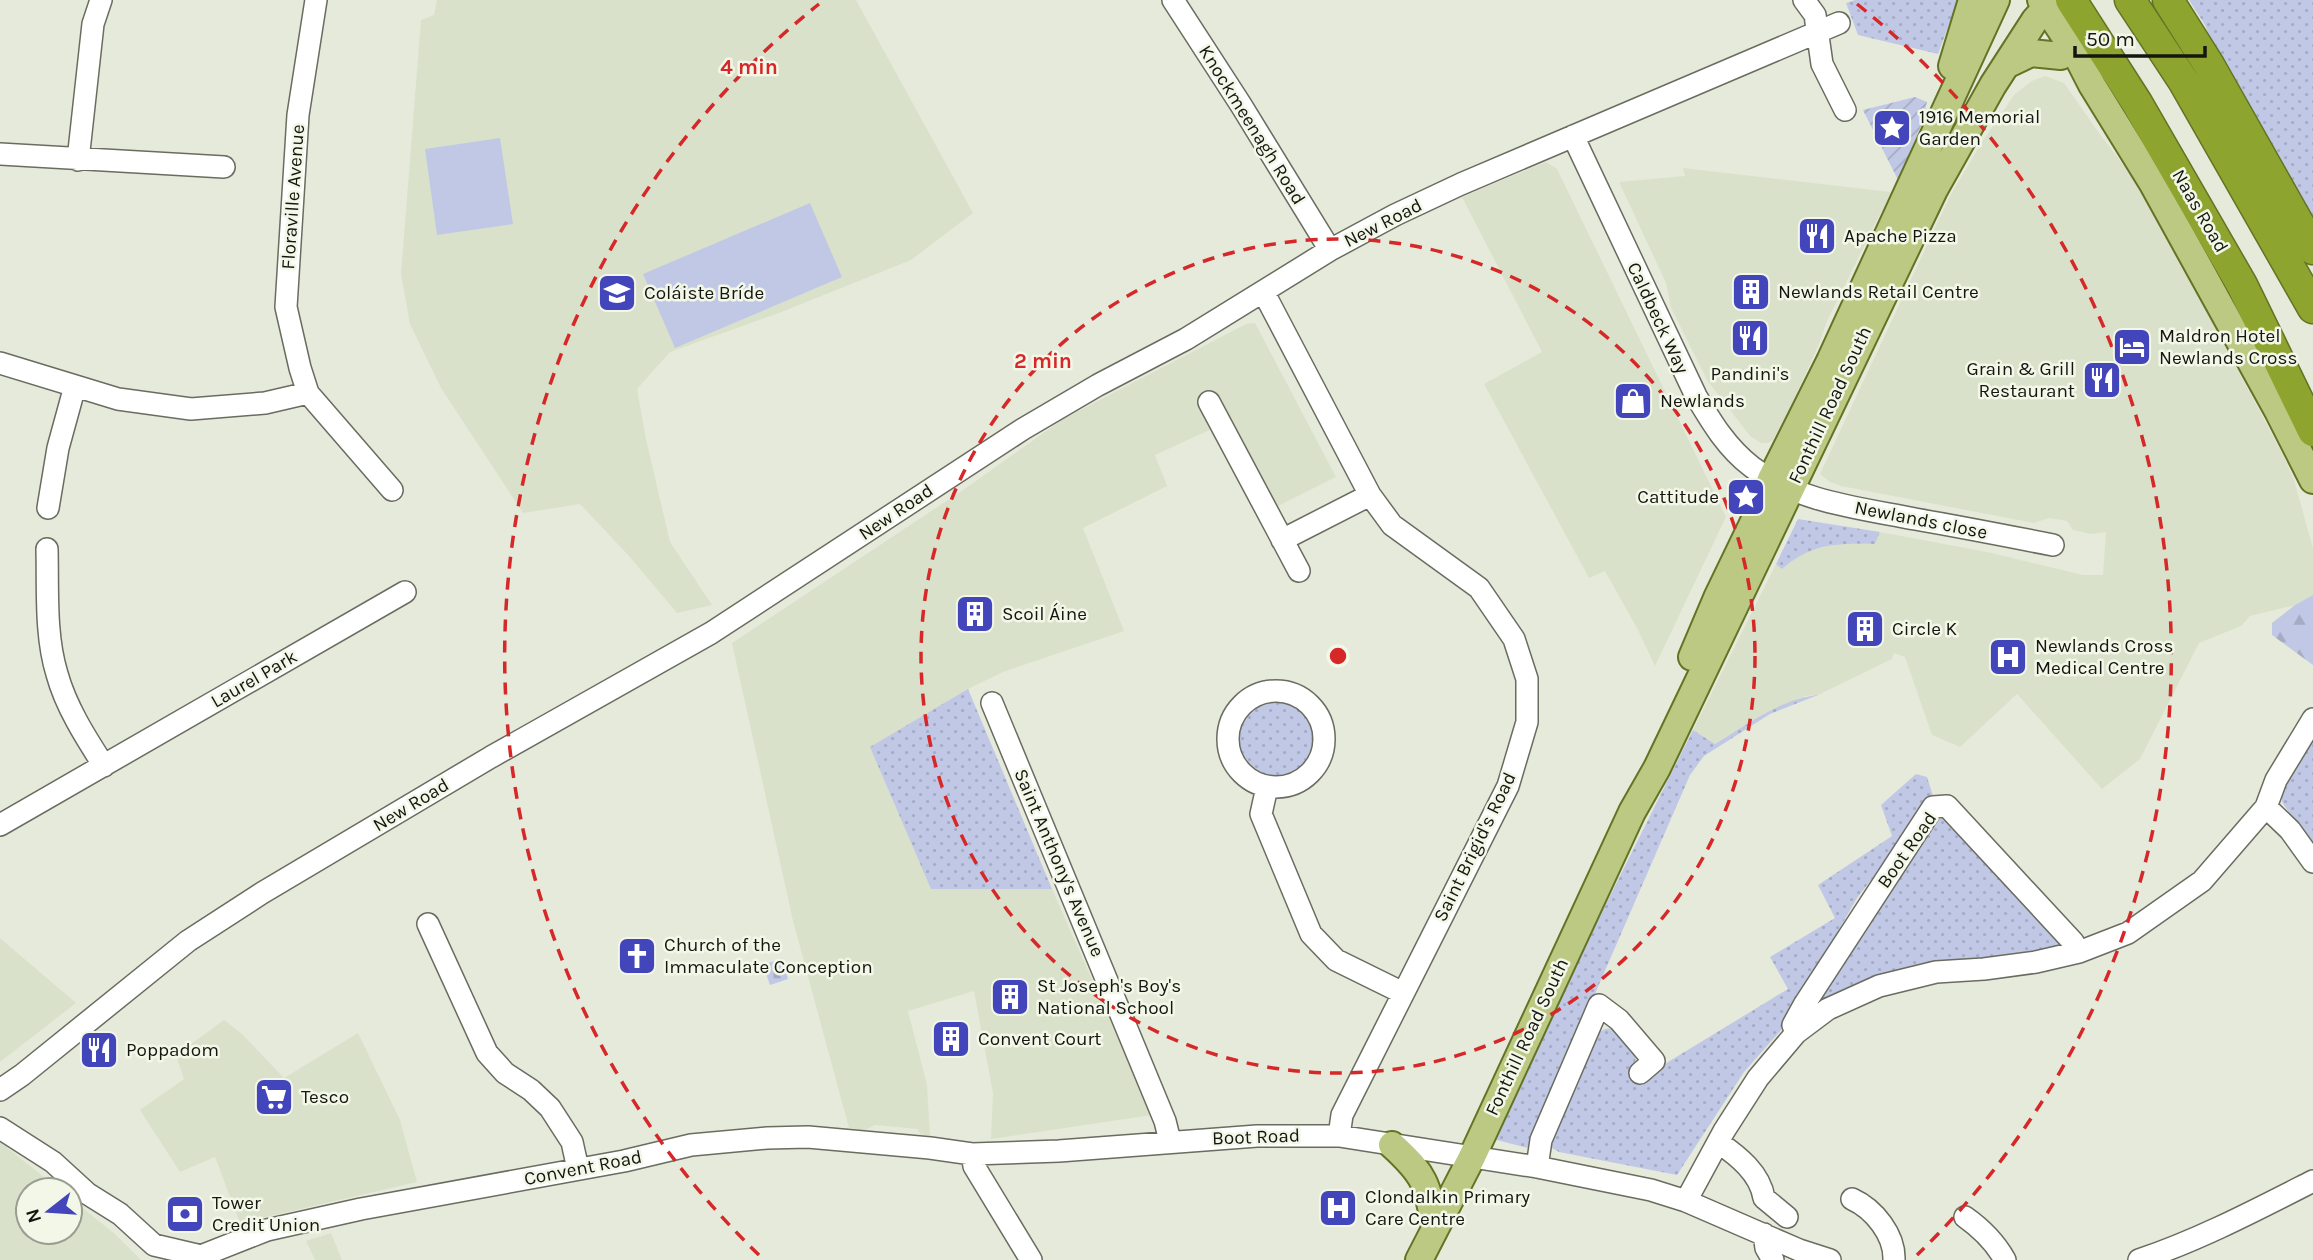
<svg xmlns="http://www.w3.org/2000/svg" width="2313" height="1260" viewBox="0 0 2313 1260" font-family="Karla,sans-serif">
  <defs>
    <pattern id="grass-dots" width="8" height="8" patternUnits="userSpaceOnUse" patternTransform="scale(1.75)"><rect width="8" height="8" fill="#c1c8e6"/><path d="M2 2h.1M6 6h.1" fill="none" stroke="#a5abc4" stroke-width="1.8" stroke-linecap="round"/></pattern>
    <pattern id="forest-firs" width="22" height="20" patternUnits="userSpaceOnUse" patternTransform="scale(1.75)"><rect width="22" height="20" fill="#c1c8e6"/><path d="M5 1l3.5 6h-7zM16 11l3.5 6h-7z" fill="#a5abc4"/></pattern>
    <pattern id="cemetery-stones" width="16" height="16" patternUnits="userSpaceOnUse" patternTransform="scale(1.75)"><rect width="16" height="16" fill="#c1c8e6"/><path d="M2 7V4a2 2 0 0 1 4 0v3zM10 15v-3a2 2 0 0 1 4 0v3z" fill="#a5abc4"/></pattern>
    <pattern id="garden-furrows" width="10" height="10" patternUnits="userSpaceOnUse" patternTransform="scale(1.75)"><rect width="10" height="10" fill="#c1c8e6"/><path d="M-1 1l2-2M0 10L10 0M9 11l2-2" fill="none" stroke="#a5abc4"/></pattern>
  </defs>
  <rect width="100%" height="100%" fill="#e6eadb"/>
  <path fill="#dae1ca" d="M437 0H856L973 213 911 260 784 311 670 352 637 389 646 439 670 542 712 605 677 613 629 556 580 504 523 513 441 388 410 324 401 274 421 20 434 15Z
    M2045 76 2064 83 2099 133 2141 188 2283 455 2294 480 2313 548V595L2295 605 2250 616 2241 626 2199 643 2140 759 2102 789 2017 694 1960 747 1932 735 1905 657 1894 653 1892 659 1818 695 1805 696 1770 711 1715 744 1693 730 1776 564 1782 568 1804 552 1842 543 1875 544 1880 532 1987 552 2083 575H2103L2106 532 2090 534 2073 530 2067 521 2049 518 2034 523 1841 486 1830 482 1820 474 1950 196 1982 142 2014 95 2032 81Z
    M1546 162 1557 169 1726 517 1655 666 1638 630 1605 571 1589 578 1484 384 1542 352 1462 197Z
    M1683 168 1891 192 1827 321 1819 344 1789 410 1773 440 1768 443H1761L1750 436 1707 380 1671 308 1666 283 1619 182 1685 176Z
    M1255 323 1336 477 1274 508 1214 428 1155 455 1167 486 1083 528 1124 631 1003 672 968 689 931 888 1052 889 1152 1115 991 1139 993 1093 974 991 908 1011 927 1085 930 1136 920 1134 918 1129 875 1125 865 1130 849 1128 793 921 732 643 966 488 1063 419 1246 324Z
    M0 938 76 1003 0 1062Z
    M224 1020 242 1034 284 1078 358 1033 400 1120 417 1182 240 1223 215 1157 180 1172 140 1110 184 1079 176 1055Z
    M0 1142 60 1190H28V1232H70V1198L115 1234 141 1260H0Z
    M331 1233 342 1260H315L306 1241Z"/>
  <path fill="url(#grass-dots)" d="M1855 0H1958L1938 54 1858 35 1846 3Z
    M2189 0H2313V220L2215 51 2205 25Z
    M1798 519 1880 532 1875 544C1839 543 1811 543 1782 569L1776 564Z
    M968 689 1052 889H931L870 747Z
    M1818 695 1770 714 1704 756 1690 775 1528 1148 1489 1138 1693 730 1715 744C1747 725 1780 699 1818 695Z
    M1238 740a38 38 0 1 1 76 0a38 38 0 1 1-76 0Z
    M2307 738 2313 740V848L2282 802V785Z
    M1916 774 1927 777 1934 799 1857 898 1781 1030 1744 1072 1677 1175 1559 1152 1552 1148 1550 1142 1594 1038C1602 1029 1606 1027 1618 1029L1628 1042 1636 1059 1633 1067 1646 1078 1668 1062 1788 989 1770 957 1835 918 1818 885 1892 836 1881 805Z
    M1944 818 2070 950 1808 1012 1930 821Z"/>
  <path fill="url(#forest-firs)" d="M2313 595V665L2272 635V623L2295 605Z"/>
  <path fill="url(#cemetery-stones)" d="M782 958 788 979 770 985 763 965Z"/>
  <path fill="url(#garden-furrows)" d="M1915 97 1927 102 1921 126 1898 180 1863 110Z"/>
  <path fill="#c1c8e6" d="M500 138 513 224 437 235 425 149Z
    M810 203 842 277 675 348 643 274Z"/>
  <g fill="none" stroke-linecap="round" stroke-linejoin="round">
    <g stroke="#696c5f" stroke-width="24">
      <path id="minor" d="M316 0 298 115 286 307 300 368 308 393 392 490
        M1173 0 1241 105 1330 250
        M1804 0 1815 15 1822 64 1845 110
        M1573 136 1696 396C1712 423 1727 448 1752 467 1798 502 1860 508 1915 519 1961 527 2007 536 2053 545
        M0 154 224 167
        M78 160 93 24 101 0
        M1264 293 1370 495 1392 525 1479 588 1514 639 1527 679V722L1508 786 1342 1115 1339 1136
        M0 363 118 399 191 409 265 403 308 393
        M1209 402 1299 571
        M48 508 58 448 75 386
        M1282 540 1370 495
        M47 549C48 590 45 635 57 674 66 707 86 738 104 766
        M1228 739a48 48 0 1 1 96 0a48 48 0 1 1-96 0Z
        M992 703 1165 1121 1170 1141
        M1267 787 1261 814 1311 934 1336 960 1403 993
        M2266 807 2290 830 2313 862
        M0 825 405 592
        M428 924 487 1053 505 1073 531 1090 550 1108 572 1142 578 1169
        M1796 1033 1793 1025 1804 1005 1933 807 1947 806 2073 942 2079 952
        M0 1090 22 1075 188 941 262 893 491 757 711 633 1023 429 1098 385 1186 339 1330 250 1395 215 1461 184 1839 23
        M0 1128 53 1162 88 1194 120 1214 154 1245 201 1256
        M1718 1142C1738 1156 1760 1173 1764 1198L1787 1217
        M972 1154 974 1166 1031 1260
        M1537 1167 1541 1140 1599 1005 1619 1020 1654 1061 1640 1073
        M1852 1199C1874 1209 1895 1235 1894 1260
        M1686 1201 1724 1131 1758 1078 1796 1033 1828 1009 1879 986 1936 972 1984 969 2036 962 2079 952 2128 933 2202 881 2266 807 2276 780 2313 719
        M1965 1217C1982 1229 1995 1242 2005 1260
        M1764 1234 1766 1248 1773 1260
        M198 1260 201 1256 267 1230 361 1209 624 1161 691 1145 767 1138 808 1137 930 1148 972 1154 1059 1151 1257 1136H1339L1537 1167 1651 1190 1686 1201 1799 1250 1830 1260
        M2139 1260C2199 1240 2256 1210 2313 1181"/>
    </g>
    <g stroke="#637324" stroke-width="30">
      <path id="major" d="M2041 0 2074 50 2092 85 2153 184 2278 411 2313 480
        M2006 65 2031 53 2061 56
        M1952 66 1972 0
        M1692 657 1717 598 1759 511 1771 479 1830 361 1996 0
        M1392 1145C1426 1176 1427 1184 1435 1228
        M1419 1260 1472 1157 1632 812 1657 768 1934 190 1993 85 2035 20 2053 0"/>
    </g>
    <g stroke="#637324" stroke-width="33">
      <path id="highway" d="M2071 0 2137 103 2242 285 2313 431
        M2130 0 2184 82 2313 308
        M2168 0 2209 65 2313 249"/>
    </g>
    <use href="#minor" stroke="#fff" stroke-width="21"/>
    <use href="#major" stroke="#bbc982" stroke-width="26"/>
    <use href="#highway" stroke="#8da52f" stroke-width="30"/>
  </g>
  <g fill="none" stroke="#d62828" stroke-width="3.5" stroke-dasharray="12 9">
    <circle cx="1338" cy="656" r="417"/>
    <path d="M759 1255A833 833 0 0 1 819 4M1857 4A833 833 0 0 1 1917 1255"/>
  </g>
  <defs>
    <g id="sight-square" transform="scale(2.0125)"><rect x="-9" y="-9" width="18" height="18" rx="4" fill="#4345ba" stroke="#f3f7e8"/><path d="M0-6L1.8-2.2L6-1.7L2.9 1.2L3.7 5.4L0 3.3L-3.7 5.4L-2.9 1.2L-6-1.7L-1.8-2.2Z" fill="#fff"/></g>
    <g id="restaurant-square" transform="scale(2.0125)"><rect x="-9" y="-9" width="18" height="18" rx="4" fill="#4345ba" stroke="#f3f7e8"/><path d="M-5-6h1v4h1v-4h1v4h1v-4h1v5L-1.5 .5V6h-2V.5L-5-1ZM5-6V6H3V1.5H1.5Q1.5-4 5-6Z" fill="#fff"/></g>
    <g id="building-square" transform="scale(2.0125)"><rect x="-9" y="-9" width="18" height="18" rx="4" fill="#4345ba" stroke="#f3f7e8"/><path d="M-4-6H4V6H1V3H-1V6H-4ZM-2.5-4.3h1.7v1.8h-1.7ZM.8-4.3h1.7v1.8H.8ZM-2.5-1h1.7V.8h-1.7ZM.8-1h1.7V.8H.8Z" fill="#fff"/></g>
    <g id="school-square" transform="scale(2.0125)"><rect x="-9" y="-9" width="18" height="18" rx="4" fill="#4345ba" stroke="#f3f7e8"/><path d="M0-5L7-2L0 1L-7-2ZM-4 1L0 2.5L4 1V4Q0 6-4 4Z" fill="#fff"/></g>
    <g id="hotel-square" transform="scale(2.0125)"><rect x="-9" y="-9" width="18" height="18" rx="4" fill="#4345ba" stroke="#f3f7e8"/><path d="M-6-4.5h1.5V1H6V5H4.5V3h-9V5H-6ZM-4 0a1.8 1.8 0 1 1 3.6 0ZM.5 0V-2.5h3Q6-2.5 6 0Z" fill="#fff"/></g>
    <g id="shop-square" transform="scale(2.0125)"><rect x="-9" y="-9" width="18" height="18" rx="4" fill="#4345ba" stroke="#f3f7e8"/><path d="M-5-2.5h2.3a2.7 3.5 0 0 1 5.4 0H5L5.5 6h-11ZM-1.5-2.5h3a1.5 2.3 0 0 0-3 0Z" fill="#fff"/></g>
    <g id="hospital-square" transform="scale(2.0125)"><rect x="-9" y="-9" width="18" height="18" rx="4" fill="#4345ba" stroke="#f3f7e8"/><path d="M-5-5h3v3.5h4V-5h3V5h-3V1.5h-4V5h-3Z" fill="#fff"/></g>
    <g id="church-square" transform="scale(2.0125)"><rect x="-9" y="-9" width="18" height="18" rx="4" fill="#4345ba" stroke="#f3f7e8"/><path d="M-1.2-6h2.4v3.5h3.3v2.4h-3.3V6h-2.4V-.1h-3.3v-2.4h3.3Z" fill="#fff"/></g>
    <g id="supermarket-square" transform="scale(2.0125)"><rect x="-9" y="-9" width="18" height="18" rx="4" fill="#4345ba" stroke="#f3f7e8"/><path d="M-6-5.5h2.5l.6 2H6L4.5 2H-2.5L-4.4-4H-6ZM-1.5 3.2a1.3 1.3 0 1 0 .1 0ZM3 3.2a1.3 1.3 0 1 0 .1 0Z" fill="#fff"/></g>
    <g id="bank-square" transform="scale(2.0125)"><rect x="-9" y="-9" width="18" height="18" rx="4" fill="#4345ba" stroke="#f3f7e8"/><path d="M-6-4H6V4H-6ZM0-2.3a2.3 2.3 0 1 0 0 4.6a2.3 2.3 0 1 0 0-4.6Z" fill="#fff"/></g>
  </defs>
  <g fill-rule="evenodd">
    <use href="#sight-square" x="1892" y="128"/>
    <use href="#restaurant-square" x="1817" y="236"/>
    <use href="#building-square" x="1751" y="292"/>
    <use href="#school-square" x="617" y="293"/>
    <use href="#restaurant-square" x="1750" y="338"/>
    <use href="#hotel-square" x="2132" y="347"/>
    <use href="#restaurant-square" x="2102" y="380"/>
    <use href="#shop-square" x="1633" y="401"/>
    <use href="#sight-square" x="1746" y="497"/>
    <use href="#building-square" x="975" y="614"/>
    <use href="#building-square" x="1865" y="629"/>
    <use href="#hospital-square" x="2008" y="657"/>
    <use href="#church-square" x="637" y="956"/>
    <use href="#building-square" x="1010" y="997"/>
    <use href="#building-square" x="951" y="1039"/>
    <use href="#restaurant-square" x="99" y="1050"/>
    <use href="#supermarket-square" x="274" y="1097"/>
    <use href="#hospital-square" x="1338" y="1208"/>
    <use href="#bank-square" x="185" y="1214"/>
  </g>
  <g text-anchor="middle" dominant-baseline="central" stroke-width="5" stroke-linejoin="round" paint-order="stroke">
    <g font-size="19" fill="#141610" stroke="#f3f7e8" text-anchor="start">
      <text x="1919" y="117">1916 Memorial<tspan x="1919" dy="22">Garden</tspan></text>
      <text x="1844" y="236">Apache Pizza</text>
      <text x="1778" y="292">Newlands Retail Centre</text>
      <text x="644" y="293">Coláiste Bríde</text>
      <text x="2159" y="336">Maldron Hotel<tspan x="2159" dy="22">Newlands Cross</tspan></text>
      <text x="2075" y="369" text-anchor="end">Grain &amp; Grill<tspan x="2075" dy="22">Restaurant</tspan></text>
      <text x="1750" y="374" text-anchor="middle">Pandini's</text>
      <text x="1660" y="401">Newlands</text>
      <text x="1719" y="497" text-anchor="end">Cattitude</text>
      <text x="1002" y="614">Scoil Áine</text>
      <text x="1892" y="629">Circle K</text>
      <text x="2035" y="646">Newlands Cross<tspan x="2035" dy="22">Medical Centre</tspan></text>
      <text x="664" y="945">Church of the<tspan x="664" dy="22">Immaculate Conception</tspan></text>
      <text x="1037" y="986">St Joseph's Boy's<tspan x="1037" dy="22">National School</tspan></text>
      <text x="978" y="1039">Convent Court</text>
      <text x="126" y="1050">Poppadom</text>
      <text x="301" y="1097">Tesco</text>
      <text x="1365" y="1197">Clondalkin Primary<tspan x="1365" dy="22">Care Centre</tspan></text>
      <text x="212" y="1203">Tower<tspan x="212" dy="22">Credit Union</tspan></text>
    </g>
    <g font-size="19" fill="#141610" stroke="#f3f7e8">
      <text transform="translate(1252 125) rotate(58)">Knockmeenagh Road</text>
      <text transform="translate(293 197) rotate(-86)">Floraville Avenue</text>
      <text transform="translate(2200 211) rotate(60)">Naas Road</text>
      <text transform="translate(1383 223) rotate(-27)">New Road</text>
      <text transform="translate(1658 318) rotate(65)">Caldbeck Way</text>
      <text transform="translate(1830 405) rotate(-65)">Fonthill Road South</text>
      <text transform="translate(896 512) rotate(-34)">New Road</text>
      <text transform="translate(1921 520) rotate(11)">Newlands close</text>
      <text transform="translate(254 679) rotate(-30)">Laurel Park</text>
      <text transform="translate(411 805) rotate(-31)">New Road</text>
      <text transform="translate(1475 847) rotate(-64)">Saint Brigid's Road</text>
      <text transform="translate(1907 850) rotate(-55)">Boot Road</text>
      <text transform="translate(1059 863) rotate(67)">Saint Anthony's Avenue</text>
      <text transform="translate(1527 1037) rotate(-65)">Fonthill Road South</text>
      <text transform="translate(1256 1137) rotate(-2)">Boot Road</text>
      <text transform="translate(583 1168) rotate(-11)">Convent Road</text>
    </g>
  </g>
  <circle cx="1338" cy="656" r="10" fill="#d62828" stroke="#f3f7e8" stroke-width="3.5"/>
  <g font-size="21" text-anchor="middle" font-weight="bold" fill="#d62828" stroke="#f3f7e8" stroke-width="5" stroke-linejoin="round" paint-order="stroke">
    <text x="749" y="74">4 min</text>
    <text x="1043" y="368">2 min</text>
  </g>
  <g transform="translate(49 1211) rotate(253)"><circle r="33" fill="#f3f7e8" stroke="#9a9d92" stroke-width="2"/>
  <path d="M0-5L12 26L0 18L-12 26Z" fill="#4345ba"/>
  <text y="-10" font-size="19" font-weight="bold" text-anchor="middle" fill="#141610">N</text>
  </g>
  <path d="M2075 46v10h130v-10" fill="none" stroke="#141610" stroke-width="3.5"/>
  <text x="2086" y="46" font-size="21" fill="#141610" stroke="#f3f7e8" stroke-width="5" paint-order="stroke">50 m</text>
</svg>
